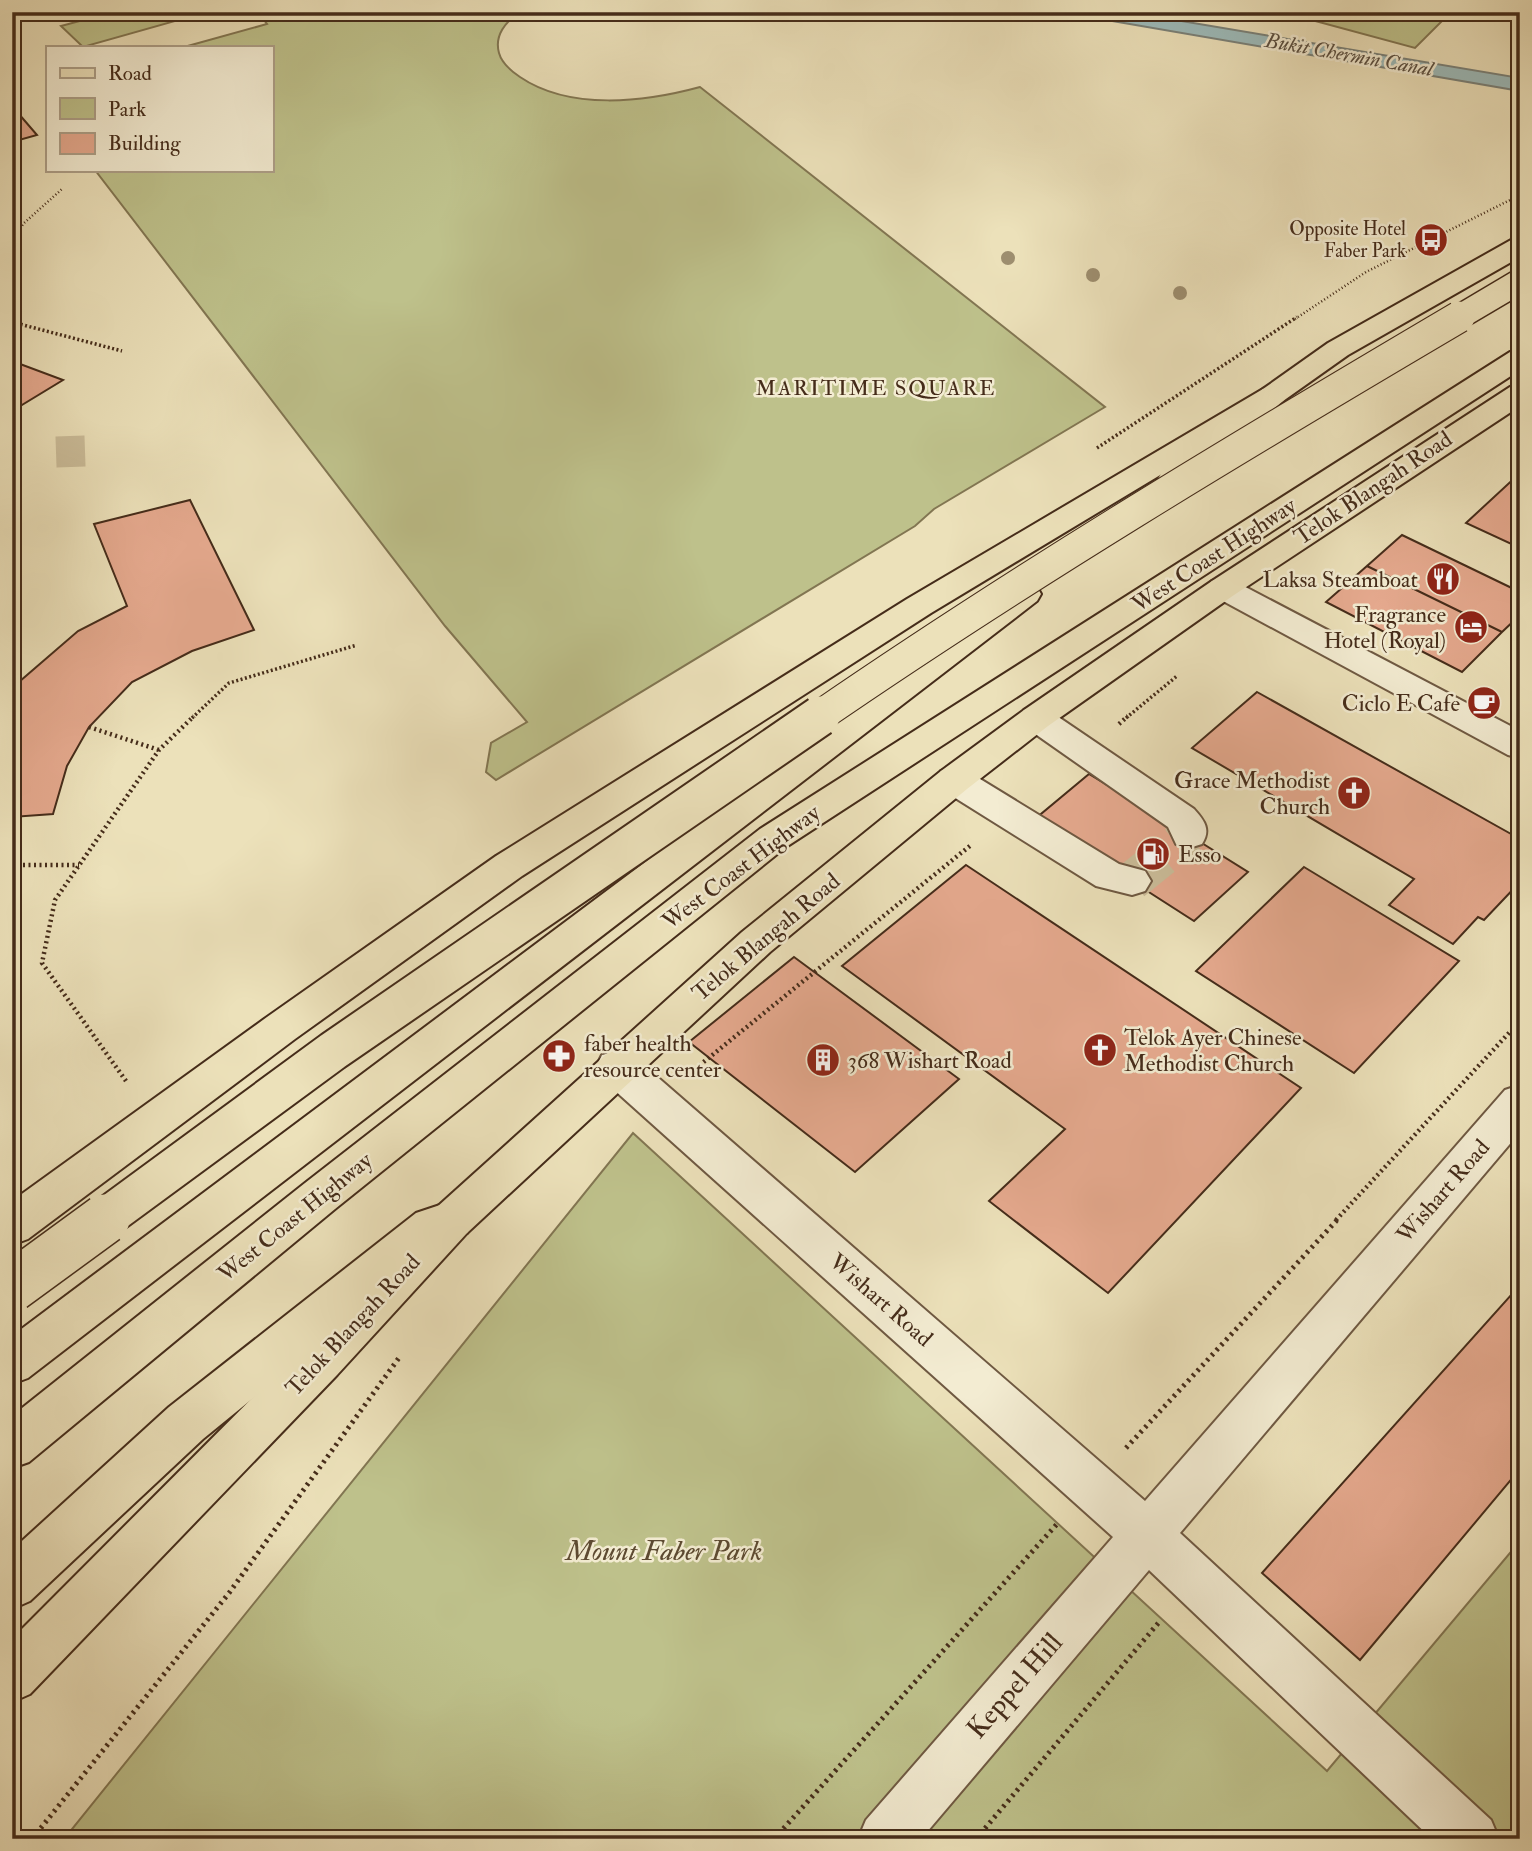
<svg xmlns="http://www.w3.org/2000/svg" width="1532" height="1851" viewBox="0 0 1532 1851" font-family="'IM FELL Double Pica',serif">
  <rect width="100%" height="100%" fill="#ece1ba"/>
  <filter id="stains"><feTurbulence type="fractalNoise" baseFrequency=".00286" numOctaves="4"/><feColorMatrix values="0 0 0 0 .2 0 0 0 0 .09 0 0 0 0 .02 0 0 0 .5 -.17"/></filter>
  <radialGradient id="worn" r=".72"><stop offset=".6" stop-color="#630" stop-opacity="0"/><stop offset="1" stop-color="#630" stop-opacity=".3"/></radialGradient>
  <path fill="#bec18b" stroke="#827652" stroke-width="2" d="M113 12H197L200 14 83 47 61 26Z
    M258 12H519C506 22 494 35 499 53 502 64 511 71 520 77 570 111 645 102 700 87L1105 407 934 509 915 526 496 780 486 772 491 743 527 722 445 626 95 170H271V47H184L267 24Z
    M1282 12H1433L1447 16 1415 48Z
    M633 1133 1327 1771 1520 1541V1839H64Z"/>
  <path fill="#9dbbba" stroke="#7a827a" stroke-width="2" d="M1060 12H1128L1520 78V91Z"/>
  <path fill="#e5a98e" stroke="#452c1a" stroke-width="2" d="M12 106 37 135 12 142Z
    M12 361 63 380 12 411Z
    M1520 473V548L1466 523Z
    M190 500 254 630 192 651 132 682 89 727 67 766 53 814 12 817V688L78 631 127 606 94 524Z
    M1402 535 1520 592V615L1502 632 1367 566Z
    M1367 566 1502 632 1462 672 1326 602Z
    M1257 692 1520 839V882L1484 920 1478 917 1453 944 1389 905 1414 879 1192 748Z
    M1089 774 1189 835 1248 872 1194 921 1035 819Z
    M966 865 1301 1088 1108 1293 989 1201 1065 1129 842 966Z
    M1304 867 1459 961 1354 1073 1196 971Z
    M794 957 959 1079 855 1172 689 1042Z
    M1520 1285V1469L1360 1660 1262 1573Z"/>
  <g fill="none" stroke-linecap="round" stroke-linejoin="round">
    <path stroke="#cbbd9a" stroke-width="31" stroke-dasharray="31 16" stroke-linecap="butt" d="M56 452 85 451"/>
    <path stroke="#cbbd9a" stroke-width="39" stroke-dasharray="39 19" stroke-linecap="butt" d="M1132 881 1189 835"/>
    <g stroke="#6f5942" stroke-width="4">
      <path id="minor" d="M1223 578 1234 581 1520 731V758L1508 755 1212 595 1207 588 1212 581Z
        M1036 706 1048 710 1194 809C1205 821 1211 830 1202 844L1189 848 1176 844 1168 827 1024 726 1019 718 1024 710Z
        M954 767 967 771 1119 864 1145 871 1151 881 1145 891 1132 895 1096 886 941 789 936 780 941 771Z
        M617 1051 632 1055 1145 1501 1505 1090 1520 1085V1132L1180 1533 1491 1820 1499 1839H1432L1149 1570 921 1839H858L866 1820 1113 1537 602 1079 596 1067 602 1055Z"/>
    </g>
    <g stroke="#452c1a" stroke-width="4">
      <path id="major" d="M1520 238V257L1348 355 1283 401 931 613 522 876 295 1039 28 1239 12 1245V1201L267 1017 496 856 907 599 1263 389 1328 343 1511 240Z
        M1520 384V406L1234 595 1048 726 967 789 770 952 467 1233 337 1375 30 1694 12 1702V1639L305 1345 437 1207 742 932 941 771 1024 710 1212 581 1510 387Z"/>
    </g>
    <g stroke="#452c1a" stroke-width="4">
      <path id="highway" d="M1520 350V370L786 847 335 1209 29 1462 12 1468V1416L305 1183 760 829 1510 352Z
        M1273 386 1283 389 1288 395 1283 401 1183 486 1172 489 1161 486 1157 480 1161 474 1263 389Z
        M1025 584 1037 587 1041 594 1037 601 28 1378 12 1384V1336L1013 587Z
        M452 1201 467 1207 474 1220 467 1233 446 1241 203 1439 30 1601 12 1609V1550L169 1407 416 1213Z"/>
    </g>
    <path stroke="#452c1a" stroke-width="2.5" stroke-dasharray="1 2.5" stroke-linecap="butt" d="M12 244 23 224 62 189
      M1295 319 1366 272 1520 195"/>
    <path stroke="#452c1a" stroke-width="3.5" stroke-dasharray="2 2.5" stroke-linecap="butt" d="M12 322 122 351
      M1097 448 1297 317
      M192 718 229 683 357 645
      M1126 718 1177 676"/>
    <path stroke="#452c1a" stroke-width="4.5" stroke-dasharray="2 3.5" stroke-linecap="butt" d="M1119 724 1128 716
      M89 727 159 750
      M12 865H79
      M695 1069 971 845
      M126 1081 42 963 55 900 159 750 194 716
      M1336 1220 1520 1021"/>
    <path stroke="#452c1a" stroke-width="5" stroke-dasharray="2.5 4.5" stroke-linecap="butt" d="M1126 1448 1338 1219
      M32 1839 229 1593 401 1355
      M774 1839 1057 1524
      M976 1839 1160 1621"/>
    <use href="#minor" fill="#f3ecd2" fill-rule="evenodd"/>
    <use href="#major" fill="#ece1ba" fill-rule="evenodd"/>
    <use href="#highway" fill="#ece1ba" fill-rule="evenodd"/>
    <g stroke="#452c1a" stroke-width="27" stroke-linecap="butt">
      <path id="highway-bridge-far3" d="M1456 319 1520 281"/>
    </g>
    <g stroke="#452c1a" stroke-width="33" stroke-linecap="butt">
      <path id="highway-bridge-far2" d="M817 718C1025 575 1242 445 1459 317"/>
    </g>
    <g stroke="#452c1a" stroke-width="43" stroke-linecap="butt">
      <path id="highway-bridge-far1" d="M103 1220 333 1051 820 716"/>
    </g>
    <g stroke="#452c1a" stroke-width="52" stroke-linecap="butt">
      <path id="highway-bridge" d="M12 1287 105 1219"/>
    </g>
    <use href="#highway-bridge-far3" stroke="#ece1ba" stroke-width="24"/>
    <use href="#highway-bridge-far2" stroke="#ece1ba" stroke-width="31"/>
    <use href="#highway-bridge-far1" stroke="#ece1ba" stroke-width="39"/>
    <use href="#highway-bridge" stroke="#ece1ba" stroke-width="49"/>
  </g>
  <g fill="#9d8e6f">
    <circle cx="1008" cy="258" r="7"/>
    <circle cx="1093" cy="275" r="7"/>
    <circle cx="1180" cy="293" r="7"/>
  </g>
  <defs>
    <g id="bus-disc" transform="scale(1.75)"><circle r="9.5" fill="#8f2418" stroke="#f3ecd2"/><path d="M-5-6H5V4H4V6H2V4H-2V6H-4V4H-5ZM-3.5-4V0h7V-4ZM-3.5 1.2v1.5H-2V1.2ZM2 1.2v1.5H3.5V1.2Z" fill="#fff"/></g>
    <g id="restaurant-disc" transform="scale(1.75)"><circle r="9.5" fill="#8f2418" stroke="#f3ecd2"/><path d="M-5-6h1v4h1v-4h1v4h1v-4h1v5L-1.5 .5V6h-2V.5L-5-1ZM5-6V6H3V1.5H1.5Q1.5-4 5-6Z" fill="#fff"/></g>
    <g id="hotel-disc" transform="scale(1.75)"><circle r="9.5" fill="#8f2418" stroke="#f3ecd2"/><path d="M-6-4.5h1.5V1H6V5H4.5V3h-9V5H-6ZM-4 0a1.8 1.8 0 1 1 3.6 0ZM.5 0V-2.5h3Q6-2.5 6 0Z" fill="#fff"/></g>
    <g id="cafe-disc" transform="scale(1.75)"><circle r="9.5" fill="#8f2418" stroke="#f3ecd2"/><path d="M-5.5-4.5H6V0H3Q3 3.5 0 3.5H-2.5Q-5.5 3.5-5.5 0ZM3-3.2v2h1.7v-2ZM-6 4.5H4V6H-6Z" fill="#fff"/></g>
    <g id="church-disc" transform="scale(1.75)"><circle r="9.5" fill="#8f2418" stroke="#f3ecd2"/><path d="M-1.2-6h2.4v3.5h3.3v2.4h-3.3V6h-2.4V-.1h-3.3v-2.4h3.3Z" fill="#fff"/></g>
    <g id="fuel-disc" transform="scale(1.75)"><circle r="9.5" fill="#8f2418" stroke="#f3ecd2"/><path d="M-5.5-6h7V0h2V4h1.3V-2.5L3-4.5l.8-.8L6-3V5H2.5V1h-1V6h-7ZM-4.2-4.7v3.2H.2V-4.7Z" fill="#fff"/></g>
    <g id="pharmacy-disc" transform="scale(1.75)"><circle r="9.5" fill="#8f2418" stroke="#f3ecd2"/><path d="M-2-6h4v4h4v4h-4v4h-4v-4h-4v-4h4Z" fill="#fff"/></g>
    <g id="building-disc" transform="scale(1.75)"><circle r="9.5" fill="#8f2418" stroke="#f3ecd2"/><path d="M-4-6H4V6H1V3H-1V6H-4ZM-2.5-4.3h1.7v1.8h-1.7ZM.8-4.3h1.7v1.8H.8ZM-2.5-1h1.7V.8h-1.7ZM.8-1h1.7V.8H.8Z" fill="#fff"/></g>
  </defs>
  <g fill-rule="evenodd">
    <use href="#bus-disc" x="1431" y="240"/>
    <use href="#restaurant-disc" x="1443" y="579"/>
    <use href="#hotel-disc" x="1471" y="627"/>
    <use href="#cafe-disc" x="1484" y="703"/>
    <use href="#church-disc" x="1354" y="793"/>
    <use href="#fuel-disc" x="1153" y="854"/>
    <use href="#church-disc" x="1100" y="1050"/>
    <use href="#pharmacy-disc" x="559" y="1056"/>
    <use href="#building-disc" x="823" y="1060"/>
  </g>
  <g text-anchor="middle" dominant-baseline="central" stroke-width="5" stroke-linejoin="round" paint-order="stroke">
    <g font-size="19" fill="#452c1a" stroke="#f3ecd2" text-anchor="end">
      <text x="1406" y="229">Opposite Hotel<tspan x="1406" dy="22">Faber Park</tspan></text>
    </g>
    <g font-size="21" font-style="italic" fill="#5b5042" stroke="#f3ecd2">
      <text transform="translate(1349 55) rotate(10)">Bukit Chermin Canal</text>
    </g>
    <g font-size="21" letter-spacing="2" fill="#452c1a" stroke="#f3ecd2">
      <text x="876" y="388">MARITIME SQUARE</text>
    </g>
    <g font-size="23" fill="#452c1a" stroke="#f3ecd2">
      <text transform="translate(1373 488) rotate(-34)">Telok Blangah Road</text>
      <text transform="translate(1214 555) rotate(-33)">West Coast Highway</text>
      <text transform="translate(741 867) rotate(-37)">West Coast Highway</text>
      <text transform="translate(766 937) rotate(-40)">Telok Blangah Road</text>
      <text transform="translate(1443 1191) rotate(-49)">Wishart Road</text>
      <text transform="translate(295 1217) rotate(-39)">West Coast Highway</text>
      <text transform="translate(881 1300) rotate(41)">Wishart Road</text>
      <text transform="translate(353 1325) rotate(-47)">Telok Blangah Road</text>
    </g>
    <g font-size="23" fill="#452c1a" stroke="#f3ecd2" text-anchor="end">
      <text x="1418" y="579">Laksa Steamboat</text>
      <text x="1446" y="614">Fragrance<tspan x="1446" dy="26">Hotel (Royal)</tspan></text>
      <text x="1460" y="703">Ciclo E Cafe</text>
      <text x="1330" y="780">Grace Methodist<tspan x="1330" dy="26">Church</tspan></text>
      <text x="1178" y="854" text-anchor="start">Esso</text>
      <text x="1124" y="1037" text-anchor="start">Telok Ayer Chinese<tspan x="1124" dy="26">Methodist Church</tspan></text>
      <text x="584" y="1043" text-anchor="start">faber health<tspan x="584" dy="26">resource center</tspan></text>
      <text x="848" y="1060" text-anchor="start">368 Wishart Road</text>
    </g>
    <g font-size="28" font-style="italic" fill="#5d4a31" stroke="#f3ecd2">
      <text x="664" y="1551">Mount Faber Park</text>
    </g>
    <g font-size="28" fill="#452c1a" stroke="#f3ecd2">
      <text transform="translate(1015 1686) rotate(-49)">Keppel Hill</text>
    </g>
  </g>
  <rect width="1532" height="1851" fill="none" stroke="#ece1ba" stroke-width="42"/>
  <rect x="14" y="14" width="1504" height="1823" fill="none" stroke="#452c1a" stroke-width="3.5"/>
  <rect x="21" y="21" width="1490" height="1809" fill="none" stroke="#452c1a" stroke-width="2"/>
  <rect x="46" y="46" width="228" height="126" fill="#f3ecd2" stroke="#ad9f88" stroke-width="2"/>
  <rect x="60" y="68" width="35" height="10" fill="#ece1ba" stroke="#ad9f88" stroke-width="2"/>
  <text x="108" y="80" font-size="21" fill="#452c1a">Road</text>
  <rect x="60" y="98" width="35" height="21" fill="#bec18b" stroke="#ad9f88" stroke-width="2"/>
  <text x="108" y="116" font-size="21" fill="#452c1a">Park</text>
  <rect x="60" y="133" width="35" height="21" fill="#e5a98e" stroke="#ad9f88" stroke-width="2"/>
  <text x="108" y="150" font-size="21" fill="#452c1a">Building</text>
  <rect width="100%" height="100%" filter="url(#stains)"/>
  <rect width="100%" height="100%" fill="url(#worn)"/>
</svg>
